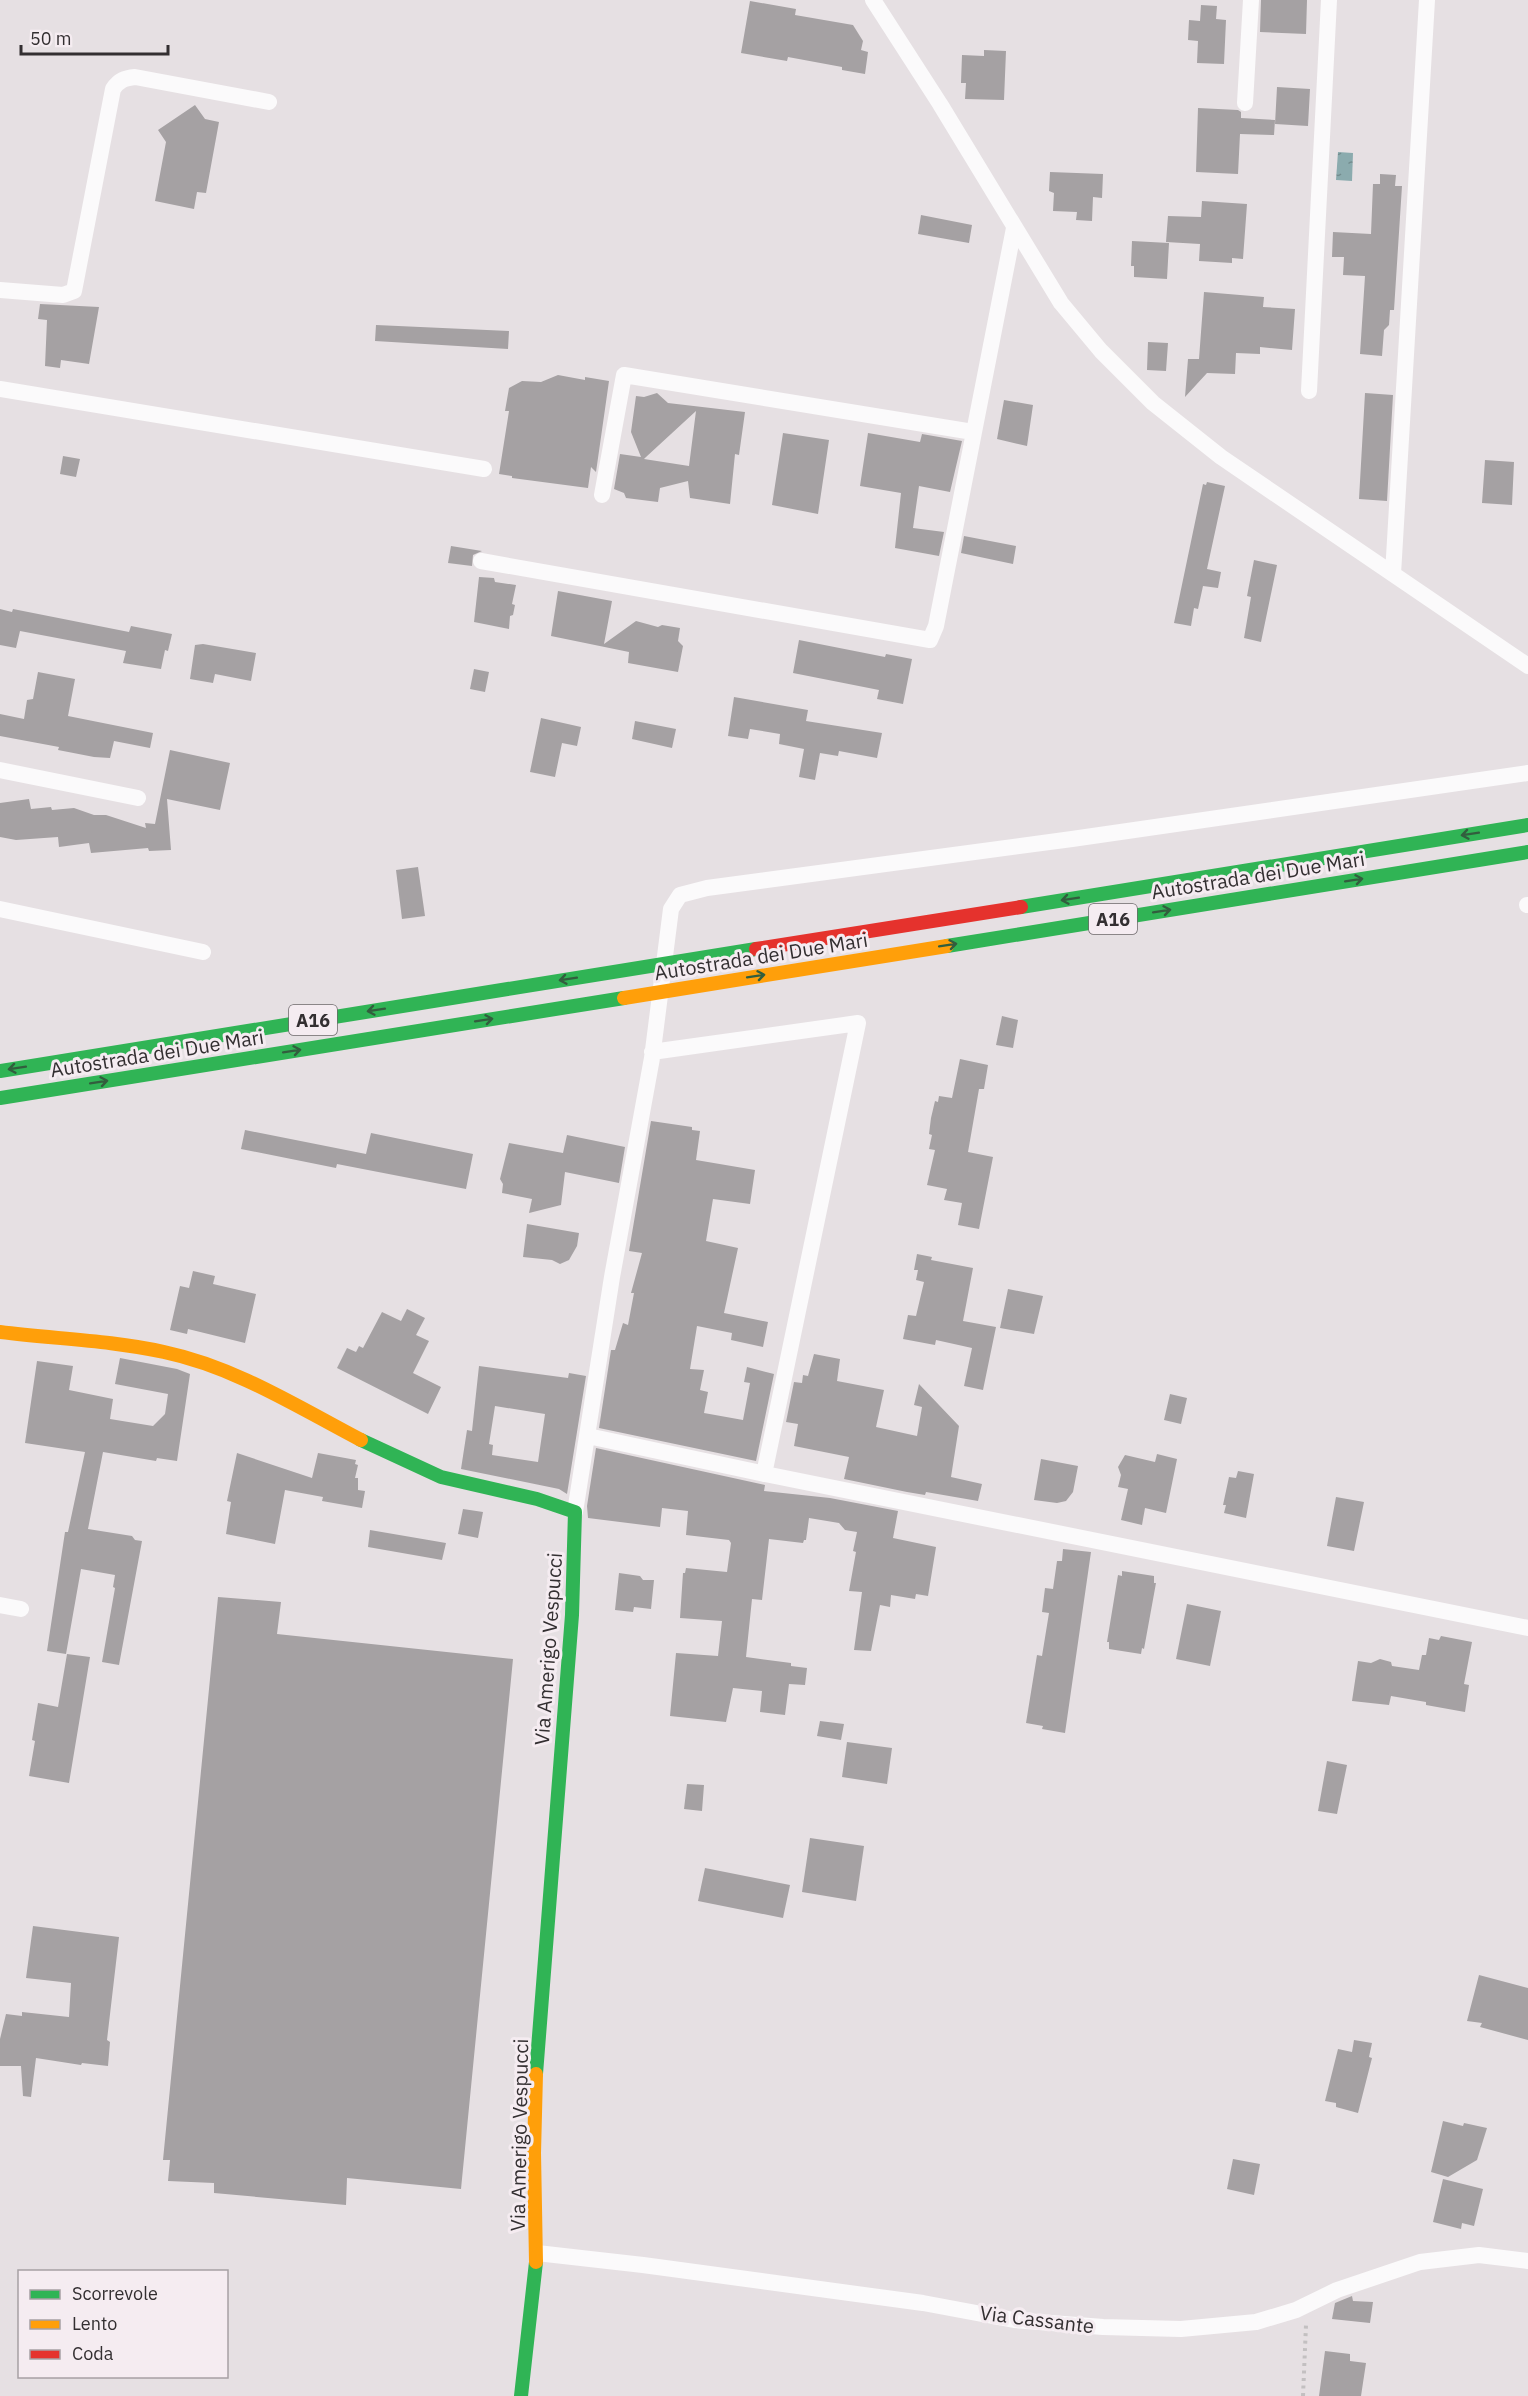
<svg xmlns="http://www.w3.org/2000/svg" width="1528" height="2396" viewBox="0 0 1528 2396" font-family="'IBM Plex Sans',sans-serif">
  <defs>
    <pattern id="water-ripples" width="26" height="14" patternUnits="userSpaceOnUse" patternTransform="scale(1.5)"><rect width="26" height="14" fill="#8babae"/><path d="M2 4q2-2 4 0t4 0M15 11q2-2 4 0t4 0" fill="none" stroke="#728c8e"/></pattern>
  </defs>
  <rect width="100%" height="100%" fill="#e6e0e3"/>
  <path fill="url(#water-ripples)" d="M1338 152 1353 153 1352 181 1336 180Z"/>
  <path fill="#a5a1a3" fill-rule="evenodd" d="M1261 0H1307L1306 34 1260 32Z
    M750 1 796 9 795 15 853 25 863 41 861 50 868 52 865 74 842 70V67L788 57 787 61 741 53Z
    M1201 5 1217 6 1216 19 1226 20 1224 64 1197 63 1198 41 1188 40 1189 20 1200 21Z
    M984 50 1006 51 1004 100 965 99 966 83H961L962 55 984 56Z
    M1277 87 1310 89 1308 126 1275 124Z
    M195 105 205 119 219 122 206 193 197 192 194 209 155 201 166 142 158 130Z
    M1198 108 1238 110 1241 112V118L1275 120 1274 135 1240 134 1238 174 1196 172Z
    M1050 172 1103 174 1102 198 1093 197 1092 221 1076 220 1077 212 1053 211 1054 193 1049 191Z
    M1380 174 1396 175 1395 186H1402L1394 310H1390L1389 325 1384 330 1382 356 1360 354 1365 276 1343 275 1344 257H1332L1333 232 1371 234 1373 184H1380Z
    M1202 201 1247 204 1243 259 1232 258V263L1199 261 1200 244 1166 242 1168 216 1201 217Z
    M921 215 972 225 969 243 918 234Z
    M1132 241 1169 243 1167 279 1134 277V266H1131Z
    M1204 292 1264 297 1263 307 1295 309 1292 350 1260 347V354L1236 353 1235 374 1207 373 1185 397 1188 359H1199Z
    M40 304 99 307 89 364 61 360 60 368 45 366 47 320 38 319Z
    M376 325 509 331 508 349 375 341Z
    M1148 342 1168 343 1166 371 1147 370Z
    M558 375 585 380V377L609 381 596 472 591 467 588 488 512 478V476L499 474 509 411H505L509 388 522 381 541 382Z
    M657 393 668 403 745 412 739 455 735 454 730 504 690 498 688 481 660 488 658 502 626 498 624 493 614 489 620 454 641 457 631 432 636 396 644 397ZM696 411 689 466 644 459 646 457Z
    M1365 393 1393 395 1387 501 1359 499Z
    M1004 400 1033 405 1027 446 997 439Z
    M783 433 829 440 818 514 772 505Z
    M868 433 920 442 922 434 962 441 950 492 919 486 913 528 944 532 939 556 895 548 901 493 860 486Z
    M63 456 80 459 76 477 60 474Z
    M1485 460 1514 462 1512 505 1482 503Z
    M1207 482 1225 486 1207 569 1221 572 1218 588 1203 586 1198 609 1194 608 1191 626 1174 623 1203 484 1206 485Z
    M964 536 1016 546 1013 564 961 553Z
    M451 546 482 551 473 555 472 566 448 563Z
    M1254 560 1277 565 1261 642 1244 638 1251 597 1247 596Z
    M479 577 494 578 495 582 516 585 512 604 515 605 513 615 510 616 509 629 474 622Z
    M558 591 612 601 604 644 636 621 658 627 662 625 680 628 678 641 683 646 678 672 628 663 629 652 551 636Z
    M0 609 12 612 13 609 129 632 131 626 172 634 168 651 165 650 161 669 123 663 126 651 20 631 16 648 0 645Z
    M799 640 885 657 886 654 912 659 903 704 877 699 879 690 793 673Z
    M203 644 256 653 251 681 215 674 213 683 190 679 195 645Z
    M474 669 489 672 485 692 470 689Z
    M38 672 75 679 68 716 153 733 150 748 114 741 110 758 94 757 58 750 59 747 0 736V714L24 719 27 700 33 699Z
    M734 697 808 710 806 721 882 733 877 758 839 751 838 756 820 753 815 780 799 777 804 749 779 744 780 734 750 729 748 739 728 736Z
    M541 718 581 727 577 746 562 743 555 777 530 772Z
    M635 721 676 729 672 748 632 739Z
    M170 750 230 763 220 810 167 799 171 850 149 851 148 848 91 853 89 843 59 847 58 837 16 840 0 837V803L29 799 31 809 51 807 52 810 74 808 94 815H106L146 828 145 823 155 824Z
    M418 867 425 916 402 919 396 870Z
    M1002 1016 1018 1020 1013 1048 996 1045Z
    M960 1059 988 1065 984 1089H979L968 1152 993 1157 979 1229 958 1225 962 1203 944 1200 947 1189 927 1185 935 1150 929 1149 932 1135 929 1134 931 1118 935 1101 938 1102 939 1096 952 1098Z
    M651 1121 692 1127V1130L700 1131 696 1160 755 1170 750 1204 713 1199 706 1241 738 1248 724 1313 768 1322 763 1347 731 1340 732 1333 697 1326 690 1369 704 1370 700 1390 708 1392 704 1413 743 1420 750 1383 744 1382 747 1367 774 1374 756 1461 599 1428 611 1350H615L623 1323 628 1325 634 1293H631L642 1253 629 1251Z
    M245 1130 366 1154 371 1133 473 1154 466 1189 337 1164 336 1168 241 1149Z
    M567 1135 625 1147 619 1183 565 1172 561 1205 529 1213 532 1199 502 1193 503 1184 500 1179 509 1143 563 1153Z
    M527 1224 579 1233 577 1246 569 1260 560 1264 552 1260 523 1257Z
    M917 1254 932 1257 931 1260 973 1268 963 1321 996 1327 983 1390 964 1386 972 1348 936 1340 935 1345 903 1339 908 1315 916 1316 924 1282 916 1280 918 1270H914Z
    M193 1271 215 1276 213 1284 256 1294 245 1343 188 1329 187 1334 170 1330 180 1286 189 1288Z
    M1008 1289 1043 1296 1034 1334 1000 1328Z
    M407 1309 425 1318 416 1335 429 1341 413 1373 441 1387 428 1414 337 1368 347 1348 356 1352 359 1346 363 1348 382 1312 401 1321Z
    M814 1354 840 1359 837 1381 884 1390 876 1427 917 1436 922 1407 914 1405 919 1384 959 1426 951 1477 982 1484 978 1501 926 1492 925 1495 907 1492 844 1479 849 1457 794 1446 798 1424 786 1422 794 1382 802 1383 803 1375 808 1376Z
    M120 1358 177 1369 190 1374 177 1461 157 1458 156 1461 103 1452 88 1529 132 1536 135 1540 142 1541 119 1665 102 1662 115 1588 113 1587 115 1575 81 1569 66 1654 47 1651 65 1532H68L85 1452 25 1443 37 1361 73 1366 69 1390 113 1399 110 1419 153 1426 165 1414 168 1394 115 1384Z
    M479 1366 568 1378 569 1373 586 1376 567 1494 559 1489 461 1469 467 1430 472 1431ZM495 1406 545 1414 538 1462 492 1455 493 1445 489 1444Z
    M1170 1394 1187 1398 1181 1424 1164 1420Z
    M596 1448 765 1485 764 1491 830 1498 898 1511 893 1538 936 1547 928 1596 916 1594 915 1599 891 1595 890 1607 880 1605 871 1651 854 1650 862 1592 849 1591 856 1552 853 1551 857 1532 845 1530 839 1523 809 1518 806 1540H804L803 1543 769 1539 762 1600 752 1599 746 1657 791 1663V1666L807 1668 805 1685 789 1684 785 1715 760 1712 762 1691 733 1688 726 1722 670 1716 676 1653 718 1656 722 1621 680 1618 683 1573H685L686 1568 727 1572 731 1543 729 1540 686 1535 688 1511 662 1508 660 1527 588 1518 587 1506Z
    M237 1453 312 1478 318 1453 356 1460 355 1464 358 1465 355 1478H358V1490L365 1491 362 1508 322 1501 323 1497 285 1490 275 1544 226 1534 231 1502 227 1501Z
    M1157 1454 1177 1459 1166 1513 1145 1508 1142 1525 1121 1520 1128 1489 1118 1487 1121 1475 1118 1467 1125 1455 1155 1462Z
    M1041 1459 1078 1466 1073 1492 1066 1501 1057 1503 1034 1500Z
    M1238 1471 1254 1474 1246 1518 1224 1513 1226 1505H1223L1229 1477 1236 1478Z
    M1336 1497 1364 1502 1354 1551 1327 1546Z
    M463 1509 483 1512 478 1538 458 1534Z
    M370 1530 446 1543 442 1560 368 1547Z
    M1063 1549 1091 1552 1065 1733 1042 1729 1043 1726 1026 1723 1037 1655 1042 1656 1049 1613 1042 1612 1045 1588 1053 1589 1057 1561H1062Z
    M1122 1571 1154 1576V1583H1156L1144 1649 1142 1648 1141 1654 1109 1649V1642H1107L1118 1575 1122 1576Z
    M619 1573 640 1576 643 1580H654L651 1609 634 1607 633 1612 615 1610Z
    M218 1597 281 1602 277 1634 513 1659 461 2189 347 2178 346 2205 214 2193V2183L168 2181 170 2160H163Z
    M1187 1604 1221 1611 1210 1666 1176 1659Z
    M1441 1636 1472 1642 1464 1684 1469 1685 1465 1712 1426 1705V1702L1391 1696 1389 1705 1352 1701 1358 1661 1371 1663 1380 1659 1391 1662 1392 1666 1419 1670 1422 1655H1426L1429 1638 1439 1640Z
    M67 1654 90 1657 69 1783 29 1776 35 1741 32 1740 38 1703 58 1707Z
    M820 1721 844 1724 841 1740 817 1736Z
    M847 1742 892 1748 887 1784 842 1777Z
    M1327 1761 1347 1765 1337 1814 1318 1811Z
    M687 1784 704 1785 702 1811 684 1809Z
    M810 1838 864 1846 856 1901 802 1892Z
    M705 1868 790 1885 783 1918 698 1901Z
    M33 1926 119 1937 107 2040 110 2042 108 2066 82 2063 81 2065 36 2058 31 2097 23 2096 21 2066H0V2039L6 2014 22 2016V2012L69 2017 71 1983 26 1978Z
    M1479 1975 1528 1988V2040L1480 2027 1482 2023 1467 2021Z
    M1354 2040 1372 2043 1369 2057 1372 2058 1358 2113 1336 2107V2103L1325 2101 1338 2049 1352 2052Z
    M1443 2121 1463 2126 1464 2123 1487 2128 1477 2160 1448 2177 1431 2172Z
    M1233 2159 1260 2164 1254 2195 1227 2189Z
    M1443 2179 1483 2189 1474 2226 1462 2223 1461 2229 1433 2222Z
    M1352 2296 1353 2301 1373 2302 1370 2323 1332 2319 1335 2303Z
    M1325 2351 1350 2354V2361L1366 2363 1361 2396H1319Z"/>
  <g fill="none" stroke-linecap="round" stroke-linejoin="round">
    <path stroke="#c3c0c1" stroke-width="4" stroke-dasharray="3 4.5" stroke-linecap="butt" d="M1303 2396 1306 2325"/>
    <path stroke="#fbfafb" stroke-width="16" d="M873 0 940 104 1061 303 1101 351 1153 403 1221 457 1528 666
      M1245 103 1251 0
      M0 290 63 295 74 291 113 89C119 80 125 78 135 77L269 102
      M0 389 484 469
      M1309 391 1329 0
      M602 495 624 375 973 432
      M481 561 930 640 936 626 1014 228
      M1393 574 1427 0
      M0 770 138 798
      M1527 905H1528
      M0 909 203 952
      M652 1052 858 1023 764 1474
      M588 1436 770 1475 1528 1628
      M575 1512 612 1277 652 1058 671 909 680 895 707 888 1072 839 1528 773
      M0 1605 21 1609
      M537 2253 643 2265 923 2303 1014 2320 1103 2327 1181 2329 1256 2322 1296 2310 1337 2290 1420 2262 1479 2255 1528 2261"/>
    <path stroke="#30b455" stroke-width="14" d="M1021 907 1528 825
      M947 946 1528 852
      M0 1071 756 949
      M0 1098 624 998
      M361 1440 441 1477 537 1499 575 1512 572 1615 536 2074
      M521 2396 536 2262"/>
    <path stroke="#ff9f0a" stroke-width="14" d="M624 998 947 946
      M0 1332C55 1339 110 1340 164 1352 235 1367 298 1407 361 1440
      M536 2262 534 2153 536 2074"/>
    <path stroke="#e5322d" stroke-width="14" d="M756 949 1021 907"/>
  </g>
  <defs><path id="oneway-shaft" d="M-6 0H5M1.5-3L5.5 0L1.5 3" fill="none" stroke-width="1.6" stroke-linecap="round" stroke-linejoin="round" transform="scale(1.5)"/></defs>
  <g stroke="#325e3e">
    <use href="#oneway-shaft" transform="translate(1470 834) rotate(171)"/>
    <use href="#oneway-shaft" transform="translate(1354 880) rotate(-9)"/>
    <use href="#oneway-shaft" transform="translate(1070 899) rotate(171)"/>
    <use href="#oneway-shaft" transform="translate(1162 911) rotate(-9)"/>
    <use href="#oneway-shaft" transform="translate(948 945) rotate(-9)"/>
    <use href="#oneway-shaft" transform="translate(756 976) rotate(-9)"/>
    <use href="#oneway-shaft" transform="translate(568 979) rotate(171)"/>
    <use href="#oneway-shaft" transform="translate(376 1010) rotate(171)"/>
    <use href="#oneway-shaft" transform="translate(484 1020) rotate(-9)"/>
    <use href="#oneway-shaft" transform="translate(292 1051) rotate(-9)"/>
    <use href="#oneway-shaft" transform="translate(17 1068) rotate(171)"/>
    <use href="#oneway-shaft" transform="translate(99 1082) rotate(-9)"/>
  </g>
  <g text-anchor="middle" dominant-baseline="central" stroke-width="6" stroke-linejoin="round" paint-order="stroke">
    <g fill="#f5ecf1" stroke="#6d686b" stroke-width="1.5">
      <rect x="1089" y="904" width="48" height="30" rx="4.5"/>
      <rect x="289" y="1005" width="48" height="30" rx="4.5"/>
    </g>
    <g font-size="18" font-weight="bold" fill="#332f31">
      <text x="1113" y="919">A16</text>
      <text x="313" y="1020">A16</text>
    </g>
    <g font-size="20" fill="#332f31" stroke="#f5ecf1">
      <text transform="translate(1258 875) rotate(-9)">Autostrada dei Due Mari</text>
      <text transform="translate(761 956) rotate(-9)">Autostrada dei Due Mari</text>
      <text transform="translate(157 1053) rotate(-9)">Autostrada dei Due Mari</text>
      <text transform="translate(548 1649) rotate(-86)">Via Amerigo Vespucci</text>
      <text transform="translate(519 2135) rotate(-89)">Via Amerigo Vespucci</text>
      <text transform="translate(1037 2319) rotate(7)">Via Cassante</text>
    </g>
  </g>
  <rect x="18" y="2270" width="210" height="108" fill="#f5ecf1" stroke="#a7a0a4" stroke-width="1.5"/>
  <rect x="30" y="2290" width="30" height="9" fill="#30b455" stroke="#a7a0a4" stroke-width="1.5"/>
  <text x="72" y="2300" font-size="18" fill="#332f31">Scorrevole</text>
  <rect x="30" y="2320" width="30" height="9" fill="#ff9f0a" stroke="#a7a0a4" stroke-width="1.5"/>
  <text x="72" y="2330" font-size="18" fill="#332f31">Lento</text>
  <rect x="30" y="2350" width="30" height="9" fill="#e5322d" stroke="#a7a0a4" stroke-width="1.5"/>
  <text x="72" y="2360" font-size="18" fill="#332f31">Coda</text>
  <path d="M21 45v9h147v-9" fill="none" stroke="#332f31" stroke-width="3"/>
  <text x="30" y="45" font-size="18" fill="#332f31" stroke="#f5ecf1" stroke-width="4.5" paint-order="stroke">50 m</text>
</svg>
